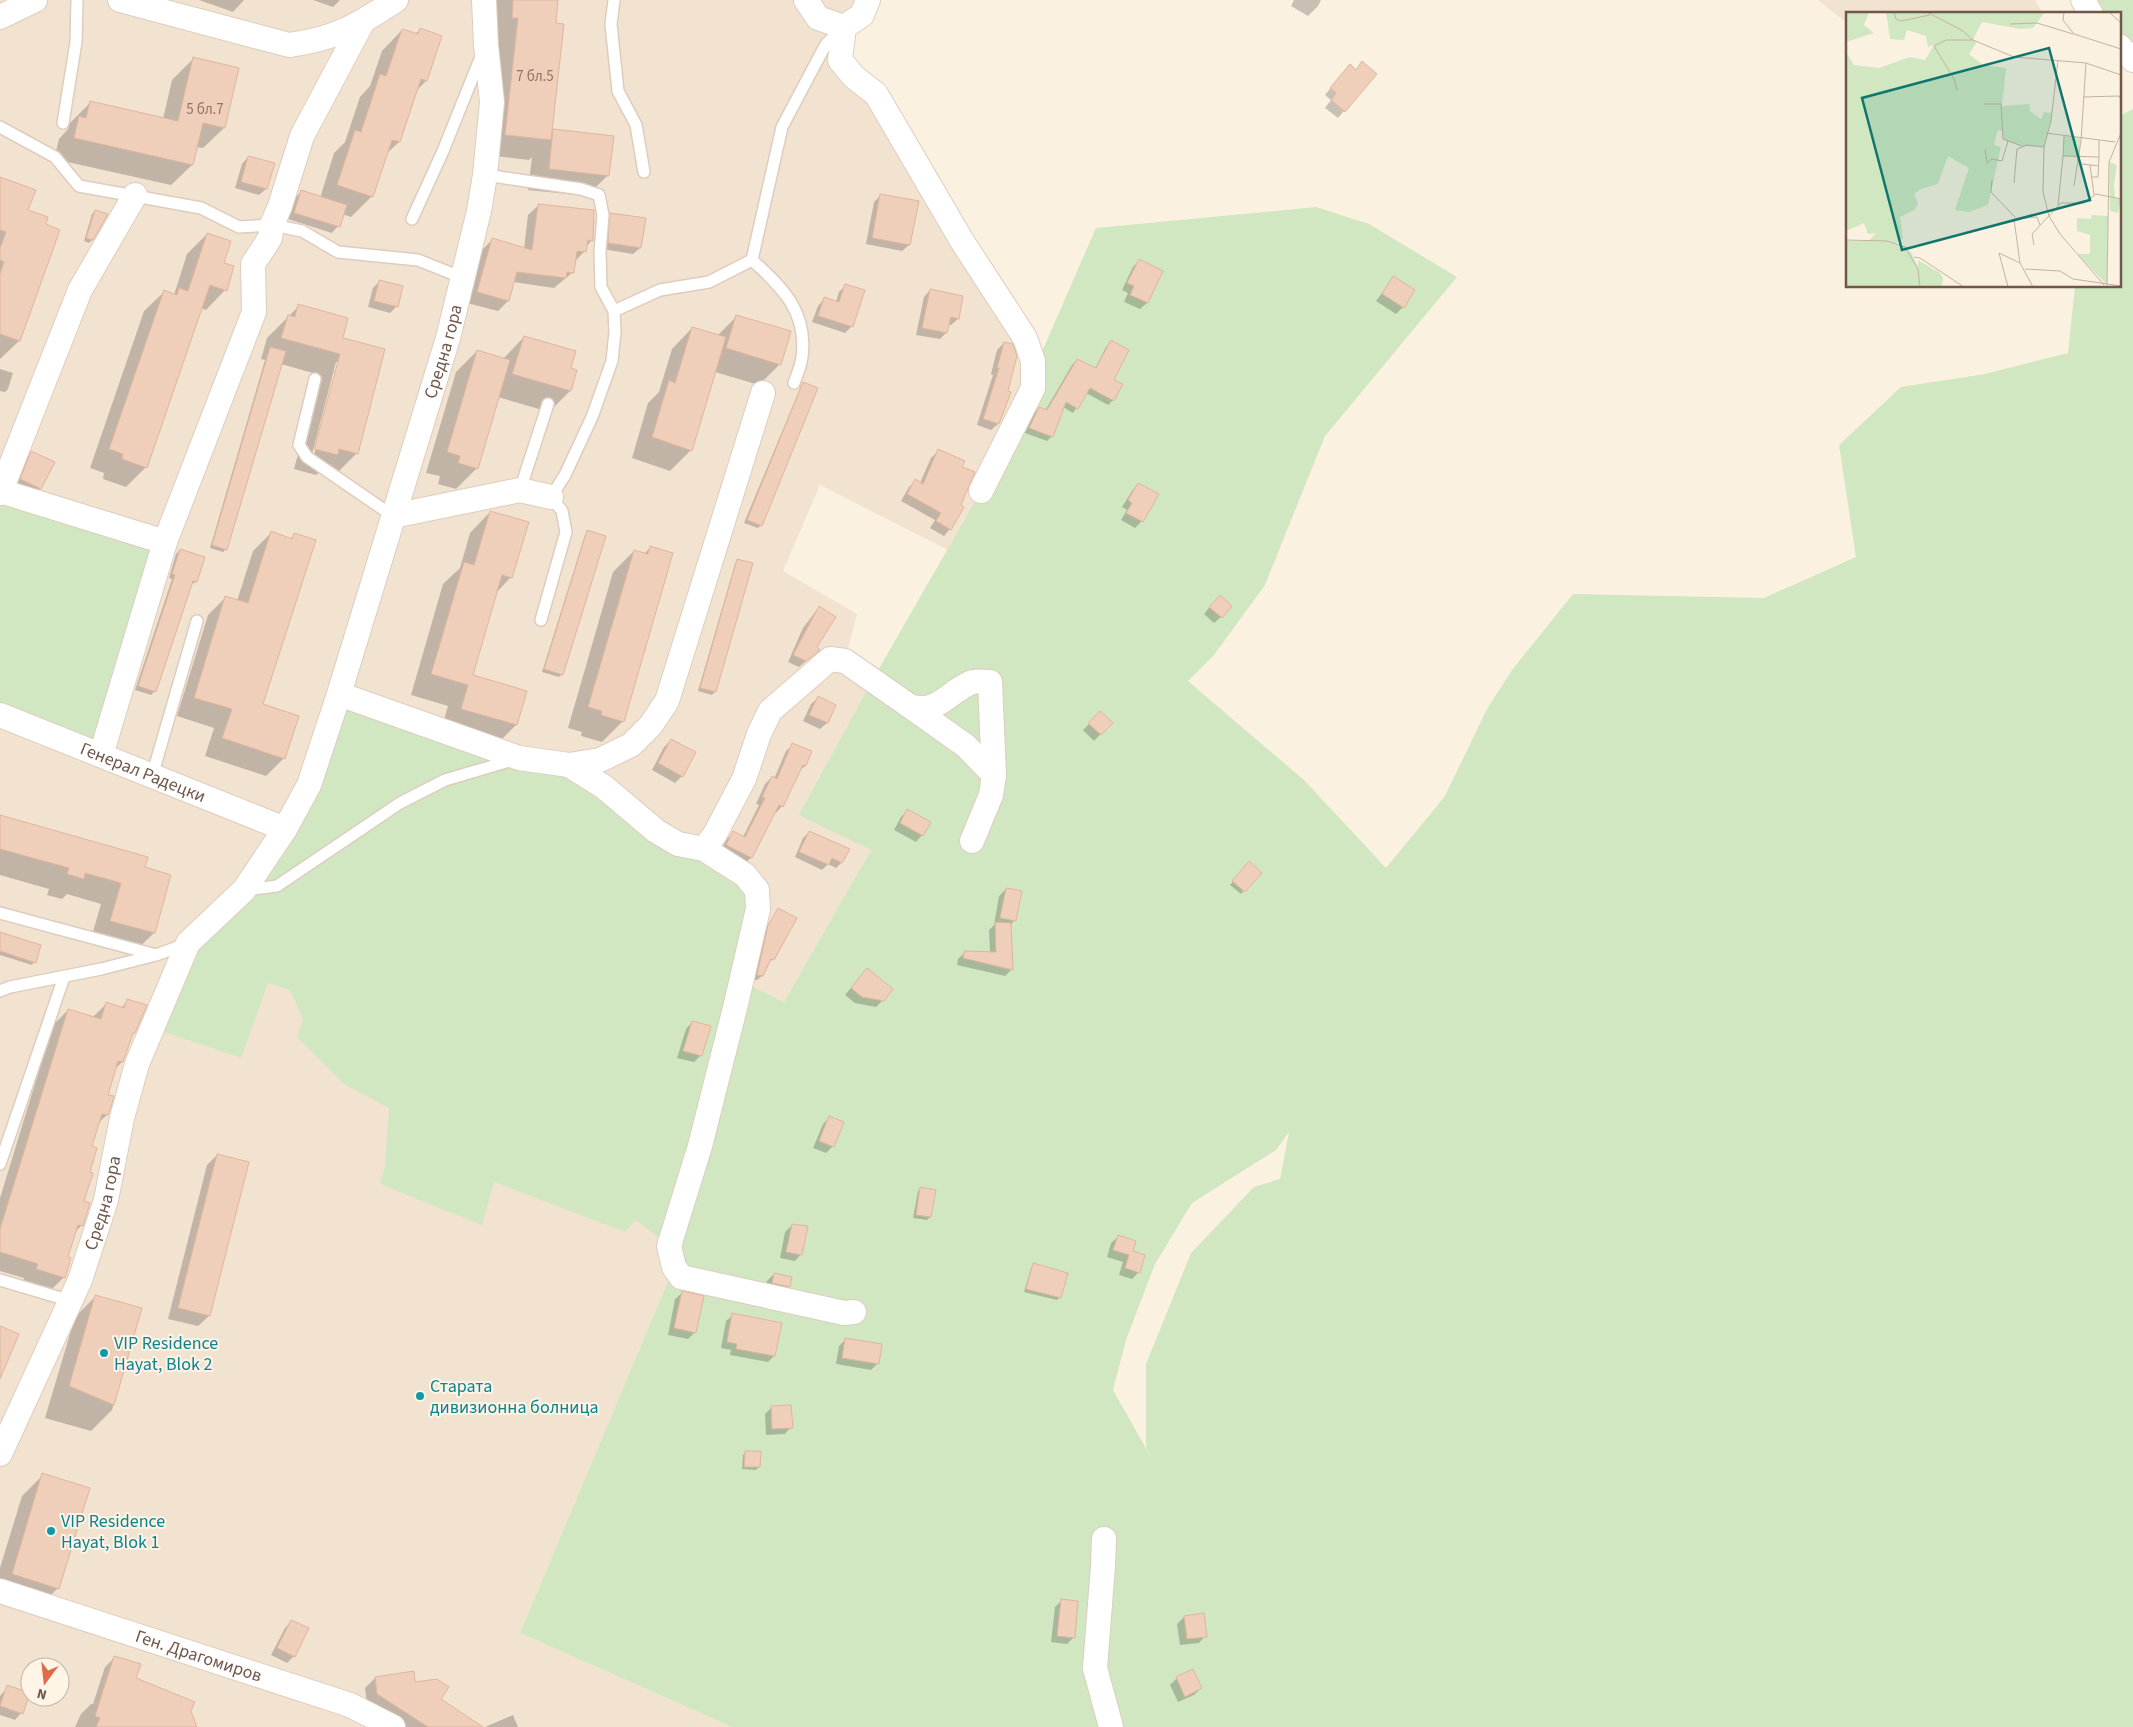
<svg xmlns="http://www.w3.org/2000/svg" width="2133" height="1727" viewBox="0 0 2133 1727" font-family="'Source Sans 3',sans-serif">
  <rect width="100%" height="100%" fill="#fbf1e1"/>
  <path fill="#f2e2d0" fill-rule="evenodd" d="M0 0H868L840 60 1033 361 981 491 948 550 820 485 783 571 857 614 845 660 873 679 871 850 784 1002 741 982 674 1267 520 1633 732 1727H0ZM30 1667H60V1697H30Z
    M1818 0H2035L2043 14H1847V23Z"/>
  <path fill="#d1e7c1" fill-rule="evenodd" d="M2083 0H2133V60L2119 46V14H2091Z
    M2133 109V1727H732L520 1633 674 1267 669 1246 636 1220 625 1232 494 1182 482 1225 380 1184 385 1166 389 1108 344 1084 297 1037 303 1019 290 990 268 983 241 1058 153 1028 199 948 285 829 339 694 569 765 757 890 741 981 784 1002 871 850 799 815 873 679 981 491 1096 228 1316 207 1369 224 1457 277 1325 436 1265 585 1214 655 1188 681 1304 780 1386 868 1445 796 1487 709 1512 670 1573 594 1764 598 1856 557 1839 445 1901 387 1985 374 2068 353 2075 286H2119V116ZM1289 1132 1280 1179 1254 1187 1191 1253 1146 1364V1447L1152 1459 1113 1390 1126 1340 1155 1264 1192 1203 1276 1150Z
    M0 493 165 542 101 755 0 715Z"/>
  <path fill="#0003" fill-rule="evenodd" d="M199 0H244L233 12Z
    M313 0H340L333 7Z
    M495 0H557L550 133 554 130 608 175 587 196 528 190 532 157 529 160 485 155 498 39 491 38Z
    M1294 0H1321L1318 6 1308 16 1291 6Z
    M402 30 415 34 420 30 440 37 426 81 416 91 399 142 385 155 372 196 351 217 342 214 338 226 332 233 288 219 295 198 301 192 320 198 334 153 345 142 360 97 370 86 382 51Z
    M193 59 224 128 203 148 196 147 192 165 171 185 54 159 59 139 68 129 70 123 91 102 163 119 172 80Z
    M1362 63 1344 111 1338 118 1325 108 1331 100 1325 95 1343 73 1355 71Z
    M248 157 266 189 259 195 235 188 242 164Z
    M0 178 27 211 44 225 58 230 19 341 0 359Z
    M881 195 909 245 902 251 866 244 874 202Z
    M539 205 592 240 586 247 585 251 574 262 573 272 554 288 513 282 508 301 498 311 467 303 482 250 492 240 524 249 528 215Z
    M95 211 92 240 89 243 84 241 92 214Z
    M611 214 640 248 633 254 602 249 604 221Z
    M207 234 223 264 225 290 206 310 201 308 146 467 126 487 103 479 104 473 90 468 144 311 164 292 174 295 187 254Z
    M1140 260 1162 271 1147 303 1140 309 1124 302 1128 293 1122 290 1133 267Z
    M1393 278 1403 307 1396 314 1376 301Z
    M380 281 397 306 390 313 368 307 373 288Z
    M846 285 852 326 845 333 812 322 818 306 824 299 836 302 839 292Z
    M930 290 962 297 958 319 951 325H948L946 333 940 339 916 335 924 297Z
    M299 306 342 339 357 453 336 474 321 470 316 475 294 469 320 375 281 364 226 549 223 552 210 548 265 360 261 359 267 338ZM336 362H339L314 455 312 454Z
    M737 316 780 364 759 385 715 372 691 450 670 471 632 458 648 403 659 392 672 349 692 328 717 336Z
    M524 337 569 369 576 371 570 391 549 412 498 397 477 468 456 489 438 484 440 476 426 473 456 372 477 351 503 359Z
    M1111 342 1113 400 1108 405 1086 393 1073 413 1063 407 1052 436 1047 441 1025 433 1034 413 1039 408 1045 411 1072 365 1077 360 1095 369 1106 347Z
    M1004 343 998 424 991 430 977 425 993 375 991 374 997 350Z
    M0 369 13 373 8 389 5 392 0 391Z
    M804 383 761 525 758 528 744 523 801 386Z
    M938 451 950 529 944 536 930 528 935 520 901 501 909 487 916 481 920 483 931 458Z
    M32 452 40 489 34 495 14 486 25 459Z
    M1138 484 1142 521 1135 528 1121 520 1127 510 1122 507 1132 491Z
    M490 512 511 577 495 594 471 676 526 692 516 725 495 746 441 730 448 706 411 695 443 584 460 568 470 533Z
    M588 532 562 674 559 677 542 672 585 535Z
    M271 533 290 539 295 534 262 705 284 758 266 776 205 756 214 728 177 716 208 615 226 597 237 601 253 551Z
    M650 548 623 721 602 742 581 736 582 732 568 728 613 572 634 551 644 554Z
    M180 550 196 582 190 585 155 691 151 695 135 690 172 579 169 578 176 554Z
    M738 561 715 692 712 695 698 691 735 564Z
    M1213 603 1221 617 1214 623 1204 614Z
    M819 607 812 656 799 667 788 662 803 628Z
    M818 698 835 706 827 723 820 729 803 721 811 704Z
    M1100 713 1111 723 1094 741 1083 730Z
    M671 740 694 752 682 776 675 783 652 770 664 747Z
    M793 745 810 752 805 766 798 772 782 806 776 813 774 812 751 858 744 864 720 852 727 839 734 832 743 837 759 805 756 804 765 784 772 777 774 779 786 751Z
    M907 811 922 835 916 842 894 830 901 817Z
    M0 817 144 868 154 933 133 953 90 942 101 904 67 894 62 899 47 895 49 889 0 875Z
    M809 832 841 863 836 868 828 864 822 870 795 857 803 838Z
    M1249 863 1260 873 1241 894 1230 885Z
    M1006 889 1015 920 1010 925 1011 970 1005 976 957 965 958 959 965 952 990 953 989 930 994 925 999 896Z
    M779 909 773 959 767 965 762 976 757 980 753 979 764 931Z
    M0 933 34 962 32 965 0 955Z
    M861 976 883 1000 876 1007 855 1003 845 995Z
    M128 1001 134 1033 130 1036 122 1062 115 1069 106 1095 107 1115 97 1124 90 1147 82 1225 74 1233 67 1257 64 1277 49 1292 22 1284 24 1278 0 1271V1198L53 1025 68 1010 92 1018 107 1003 121 1008Z
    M692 1022 701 1055 694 1062 677 1058 686 1029Z
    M830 1117 833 1146 826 1153 813 1148 823 1124Z
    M217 1155 209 1316 198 1326 168 1319 207 1165Z
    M921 1188 934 1191 930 1217 927 1220 913 1218 918 1191Z
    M792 1225 801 1254 795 1261 780 1258 785 1232Z
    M1118 1237 1132 1252 1139 1272 1132 1279 1119 1275 1123 1262 1107 1257 1111 1243Z
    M1034 1265 1060 1297 1057 1300 1024 1292 1031 1268Z
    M774 1274 789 1286 783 1293 766 1289 767 1281Z
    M682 1293 695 1332 688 1339 668 1335 675 1299Z
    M96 1296 141 1309 112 1410 91 1431 45 1418 75 1317Z
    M733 1315 774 1356 768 1362 730 1355 731 1350 721 1348 726 1321Z
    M845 1340 877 1364 871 1370 836 1364 839 1346Z
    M771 1408 791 1427 785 1434 766 1435 765 1414Z
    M746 1452 759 1467 756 1470 742 1469 743 1455Z
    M43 1475 58 1588 37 1609 0 1598V1568L22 1496Z
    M1061 1601 1074 1637 1067 1644 1051 1642 1055 1607Z
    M1184 1617 1205 1636 1199 1643 1180 1645 1177 1624Z
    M292 1621 294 1656 287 1663 271 1655 285 1628Z
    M115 1657 134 1679 190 1711 196 1727H75L81 1714 91 1704H93L105 1667Z
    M1192 1671 1201 1688 1194 1695 1178 1702 1170 1685 1177 1678Z
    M375 1678 414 1684 481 1727H402L367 1704 365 1688Z
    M8 1687 21 1713 15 1720 0 1715V1696Z
    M513 1715 518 1727H485Z"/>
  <path fill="#efcfba" stroke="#e0b59c" d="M513 0H558L556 23 564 24 551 140 505 135 518 18H512Z
    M420 28 442 36 427 81 421 79 400 142 392 140 373 197 337 185 355 130 361 132 380 74 386 76 402 29 418 34Z
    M193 57 239 68 225 128 203 123 193 165 74 138 79 116 86 118 90 101 178 121Z
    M1362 61 1377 74 1345 112 1331 100 1336 93 1330 88 1350 64 1356 70Z
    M553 129 614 136 609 176 549 169Z
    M248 156 275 163 267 189 241 182Z
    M0 177 36 190 28 210 48 217 46 224 60 230 20 341 0 334V274L4 262 0 260V248L6 232 0 230Z
    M301 190 347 205 340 227 294 213Z
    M880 194 919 201 910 245 872 238Z
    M538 204 594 210 593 241 588 240 586 252 577 251 574 273 567 272 566 278 517 272 509 301 477 292 492 238 532 250Z
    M95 210 108 214 93 240 86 238Z
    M610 213 646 218 641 248 608 243Z
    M207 233 231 241 224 263 234 266 227 291 210 285 147 468 122 459 123 454 109 449 164 290 177 295 179 288 188 291Z
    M1139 259 1163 271 1148 303 1130 295 1134 286 1127 283Z
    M1393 276 1415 290 1404 308 1382 294Z
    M379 280 403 286 398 307 374 301Z
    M845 284 865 290 853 327 818 316 824 297 839 302Z
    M930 289 963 296 959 319 951 317 947 333 922 328Z
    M298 304 348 318 343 338 385 349 358 454 339 449 338 455 314 449 340 354 281 338 288 315 295 317Z
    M736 315 791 331 781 365 726 348Z
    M692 327 726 337 692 451 652 437 669 380 675 383Z
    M524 336 576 351 571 368 577 370 571 391 512 374Z
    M1111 340 1129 350 1114 380 1123 384 1114 401 1090 388 1078 409 1066 402 1053 437 1029 428 1039 407 1047 410 1077 359 1096 368Z
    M1004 342 1013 344 1017 356 1008 391 1011 392 999 424 983 419 999 368H997Z
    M270 347 286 351 227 550 212 545Z
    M477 350 510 360 478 469 458 463 460 456 447 452Z
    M803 382 818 388 762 526 747 520Z
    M938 449 965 461 962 467 975 472 961 505 964 507 951 530 936 521 941 513 907 494 915 479 923 484Z
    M31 451 55 462 41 489 20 479Z
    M1138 483 1159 494 1143 522 1126 513 1132 503 1128 500Z
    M490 511 529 522 512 578 502 575 473 675 527 691 517 725 461 709 468 685 431 674 464 562 474 565Z
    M587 530 606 536 563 675 544 669Z
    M271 531 292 539 294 533 316 540 263 704 299 716 285 759 222 738 232 709 194 698 225 596 248 603Z
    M650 546 673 553 624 722 601 715 602 711 588 707 634 550 648 554Z
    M180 549 205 557 197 582 193 581 156 692 138 686 175 575 172 574Z
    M737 559 753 563 716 692 700 688Z
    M1220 595 1232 606 1222 618 1209 607Z
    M819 606 836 617 817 647 820 650 806 661 793 655Z
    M818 696 836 705 828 723 809 715Z
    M1100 711 1113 723 1101 735 1088 723Z
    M671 739 696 752 683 777 658 763Z
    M792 743 812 751 806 766 803 765 783 807 779 805 752 858 726 845 733 831 745 837 765 798 762 797 772 776 777 779Z
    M907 809 931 822 923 836 900 823Z
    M0 815 148 857 145 867 171 875 155 933 110 921 121 883 85 873 84 879 67 874 69 868 0 849Z
    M809 831 850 849 842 863 832 858 829 865 799 852Z
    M1249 861 1262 873 1245 892 1232 881Z
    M1006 888 1022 891 1016 921 1000 918Z
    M778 908 797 918 774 960 771 959 763 976 757 975 768 925Z
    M995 922 1011 923 1013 970 963 958 964 951 996 952Z
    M0 932 41 945 36 963 0 951Z
    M867 968 893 989 884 1001 862 997 851 988Z
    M127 999 147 1005 135 1033H133L123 1062 118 1061 108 1095 114 1096 113 1100 108 1115 102 1114 92 1146 97 1148 90 1172 93 1173 84 1201 90 1203 83 1226 78 1225 68 1257 71 1258 65 1278 36 1269 38 1264 0 1252V1229L68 1009 101 1019 106 1002 124 1008Z
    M692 1021 711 1026 702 1056 683 1051Z
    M829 1116 844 1122 834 1147 819 1141Z
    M217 1154 249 1162 210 1316 178 1308Z
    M920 1187 936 1190 931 1217 916 1215Z
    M792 1224 808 1226 802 1255 786 1252Z
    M1118 1235 1136 1241 1133 1251 1145 1255 1140 1273 1125 1268 1129 1255 1113 1250Z
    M1033 1263 1068 1273 1061 1298 1026 1289Z
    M774 1273 792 1277 790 1287 772 1283Z
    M682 1291 704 1296 696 1333 674 1328Z
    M95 1295 142 1308 114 1405 69 1386Z
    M732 1313 782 1323 775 1356 736 1349 737 1344 727 1342Z
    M0 1326 19 1334 0 1379Z
    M845 1338 882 1344 879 1364 842 1358Z
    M791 1405 793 1428 772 1429 771 1406Z
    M745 1451H761L760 1467H744Z
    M42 1473 90 1488 59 1589 12 1574Z
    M1061 1599 1078 1601 1075 1638 1057 1636Z
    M1204 1613 1207 1637 1187 1639 1184 1616Z
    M291 1620 309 1628 295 1657 277 1648Z
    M114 1656 141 1664 136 1678 195 1702 191 1711 197 1727H96L100 1718 95 1716Z
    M1193 1669 1202 1688 1185 1697 1176 1677Z
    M414 1671 415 1682 437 1679 449 1687 441 1699 483 1727H428L377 1694 375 1677Z
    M7 1685 30 1693 23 1714 0 1706Z"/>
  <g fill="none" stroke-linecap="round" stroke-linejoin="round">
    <g stroke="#decdbe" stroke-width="14">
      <path id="lane" d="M614 0 611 24 618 91 636 125 644 172
        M63 123 76 42 77 0
        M0 127 55 157 79 186 201 208 239 227 272 225 302 231 338 252 418 260 463 278
        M485 175 581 189 599 195 603 215 600 252 601 287 614 311
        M412 219 443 151 482 54
        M752 260C782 287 808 312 802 357 801 366 797 375 794 383
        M315 379 299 445 307 457 393 516
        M520 490 548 404
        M541 620 566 532 562 511 551 497 565 475 592 417 612 361 615 332 614 311 660 290 709 282 752 260 782 127 826 44 842 29
        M152 776 197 621
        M246 890 277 886 400 803 445 780 513 760
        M0 913 156 955 186 944
        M0 991 10 987 101 969 156 955
        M0 1164 64 977
        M0 1280 71 1301"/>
    </g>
    <g stroke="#decdbe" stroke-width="26">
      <g id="street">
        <path d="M120 0 289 45C335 39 357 26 396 0"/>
        <path d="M806 0 818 18 844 27 862 15 868 0"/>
        <path d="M2083 0 2091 14"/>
        <path d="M0 17 35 0"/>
        <path d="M844 27 840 60 854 77 876 94 962 241 1025 338 1033 361V388L981 491"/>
        <path d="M2119 46 2133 60"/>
        <path d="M0 491 165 542 101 755"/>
        <path d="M0 493 80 290 135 195"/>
        <path d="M393 516 520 490 551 497"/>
        <path d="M165 542 254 312 253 264 270 238 272 225 280 206 302 136 362 23"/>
        <path id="s1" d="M339 694 448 338 479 211 485 175 492 102 486 45 484 0"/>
        <path d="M911 707 966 746 994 775"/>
        <path id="s2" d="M0 715 285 829"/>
        <path d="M569 765 604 787 656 831 678 844 704 849 745 875 757 890 758 909 735 1008 700 1146 669 1246 674 1267 681 1277 844 1313 854 1312"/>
        <path d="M704 849 715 834 744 779 759 734 770 711 830 659 845 661 911 707C940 713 947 693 970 683 975 680 984 682 990 682L994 775 991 795 972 841"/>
        <path id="s3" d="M0 1454 80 1280 106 1200 122 1118 137 1064 188 943 244 890 285 829 309 785 339 694 519 758 569 765 600 760 631 745 651 725 667 701 763 393"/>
        <path d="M1104 1539 1103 1566 1095 1668 1111 1727"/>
        <path id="s4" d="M0 1591 350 1705 393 1727"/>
      </g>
    </g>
    <use href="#lane" stroke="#fff" stroke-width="11"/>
    <use href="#street" stroke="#fff" stroke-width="24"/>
  </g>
  <g fill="#0f9aa8" stroke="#fef5e7" stroke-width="2">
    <circle cx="104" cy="1353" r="5"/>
    <circle cx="420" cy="1396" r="5"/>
    <circle cx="51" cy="1531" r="5"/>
  </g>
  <g text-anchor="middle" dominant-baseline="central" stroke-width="4" stroke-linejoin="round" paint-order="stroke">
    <g font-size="15" fill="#907566">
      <text x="535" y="76">7 бл.5</text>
      <text x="205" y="109">5 бл.7</text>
    </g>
    <g font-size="18" fill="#70574a" stroke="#fef5e7">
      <text stroke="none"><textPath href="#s1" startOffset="358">Средна гора</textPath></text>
      <text stroke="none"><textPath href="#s2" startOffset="154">Генерал Радецки</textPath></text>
      <text stroke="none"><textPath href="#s3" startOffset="272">Средна гора</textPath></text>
      <text stroke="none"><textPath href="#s4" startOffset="209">Ген. Драгомиров</textPath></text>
    </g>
    <g font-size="18" fill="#0d838f" stroke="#fef5e7" text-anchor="start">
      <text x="114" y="1343">VIP Residence<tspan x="114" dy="21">Hayat, Blok 2</tspan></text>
      <text x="430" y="1386">Старата<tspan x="430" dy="21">дивизионна болница</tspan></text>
      <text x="61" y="1521">VIP Residence<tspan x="61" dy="21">Hayat, Blok 1</tspan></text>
    </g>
  </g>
  <g transform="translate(1846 12)">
    <rect width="275" height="275" fill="#fbf1e1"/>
    <path d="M0 0H23L18 13 28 21 0 30ZM40 0H199L187 16 174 17 136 10 127 28 131 30 123 42 137 53 160 56 156 94 183 92 184 99 195 107 198 100 206 101 198 135 176 134 158 128 156 119 152 118 148 133 155 135 142 193 123 200 109 198 123 156 102 144 92 172 75 177 68 182 72 192 68 198 54 205 57 226 51 231 65 240 72 255V248L94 261 97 266 96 275H0V229H22L30 221 22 222 18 211 0 219V40L8 53 33 56 64 45 79 48 88 33 82 35 80 24 61 18 58 28 44 27ZM218 124 235 126 233 144H217ZM263 150 271 153 268 173 269 186 275 187 272 201 264 199ZM245 203 262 204 261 273 231 242H244V223L231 219V206L245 207Z" fill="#d1e7c1"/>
    <path fill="none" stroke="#c3b3a5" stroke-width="1" d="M48 0 50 7 55 9 84 3M81 0 117 19 127 28 168 45 240 51 275 63M218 0 217 8 228 22 275 37M263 0 275 11M164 12 191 11 227 22M111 78 108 67 88 34 100 28H127M237 85 273 84 275 88M138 92H155L157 127 176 134M200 121 269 130M218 124 217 144 253 145V128M198 135 197 180 203 204 214 222 258 273M139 137 141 151 146 147 156 149 162 129M236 152 253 154M244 153 248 183M246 165H252L253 145M146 168 145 180 169 205M168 171 171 137 181 133 198 135 205 109 212 48M228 174 235 129 240 51M212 193 217 144M0 228 41 229 59 235 72 257 74 275M188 233 186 222 215 191H238L250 182 275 187M68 245 74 246 118 275M179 257 214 259 227 267 275 274M261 273 263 150 275 121M162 275 153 241 174 251M187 275 174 251 168 207 191 205 194 213"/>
    <path fill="#0f766e" fill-opacity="0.15" stroke="#0f766e" stroke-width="2.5" d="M203 36 244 188 56 238 16 86Z"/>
    <rect width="275" height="275" fill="none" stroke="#70574a" stroke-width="2.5"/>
  </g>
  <g transform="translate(45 1682) rotate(195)"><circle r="24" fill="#fef5e7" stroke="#c5b6a8"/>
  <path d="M0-4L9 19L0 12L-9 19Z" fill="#df6b4c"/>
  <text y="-8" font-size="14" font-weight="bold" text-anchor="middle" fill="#70574a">N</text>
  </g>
</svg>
